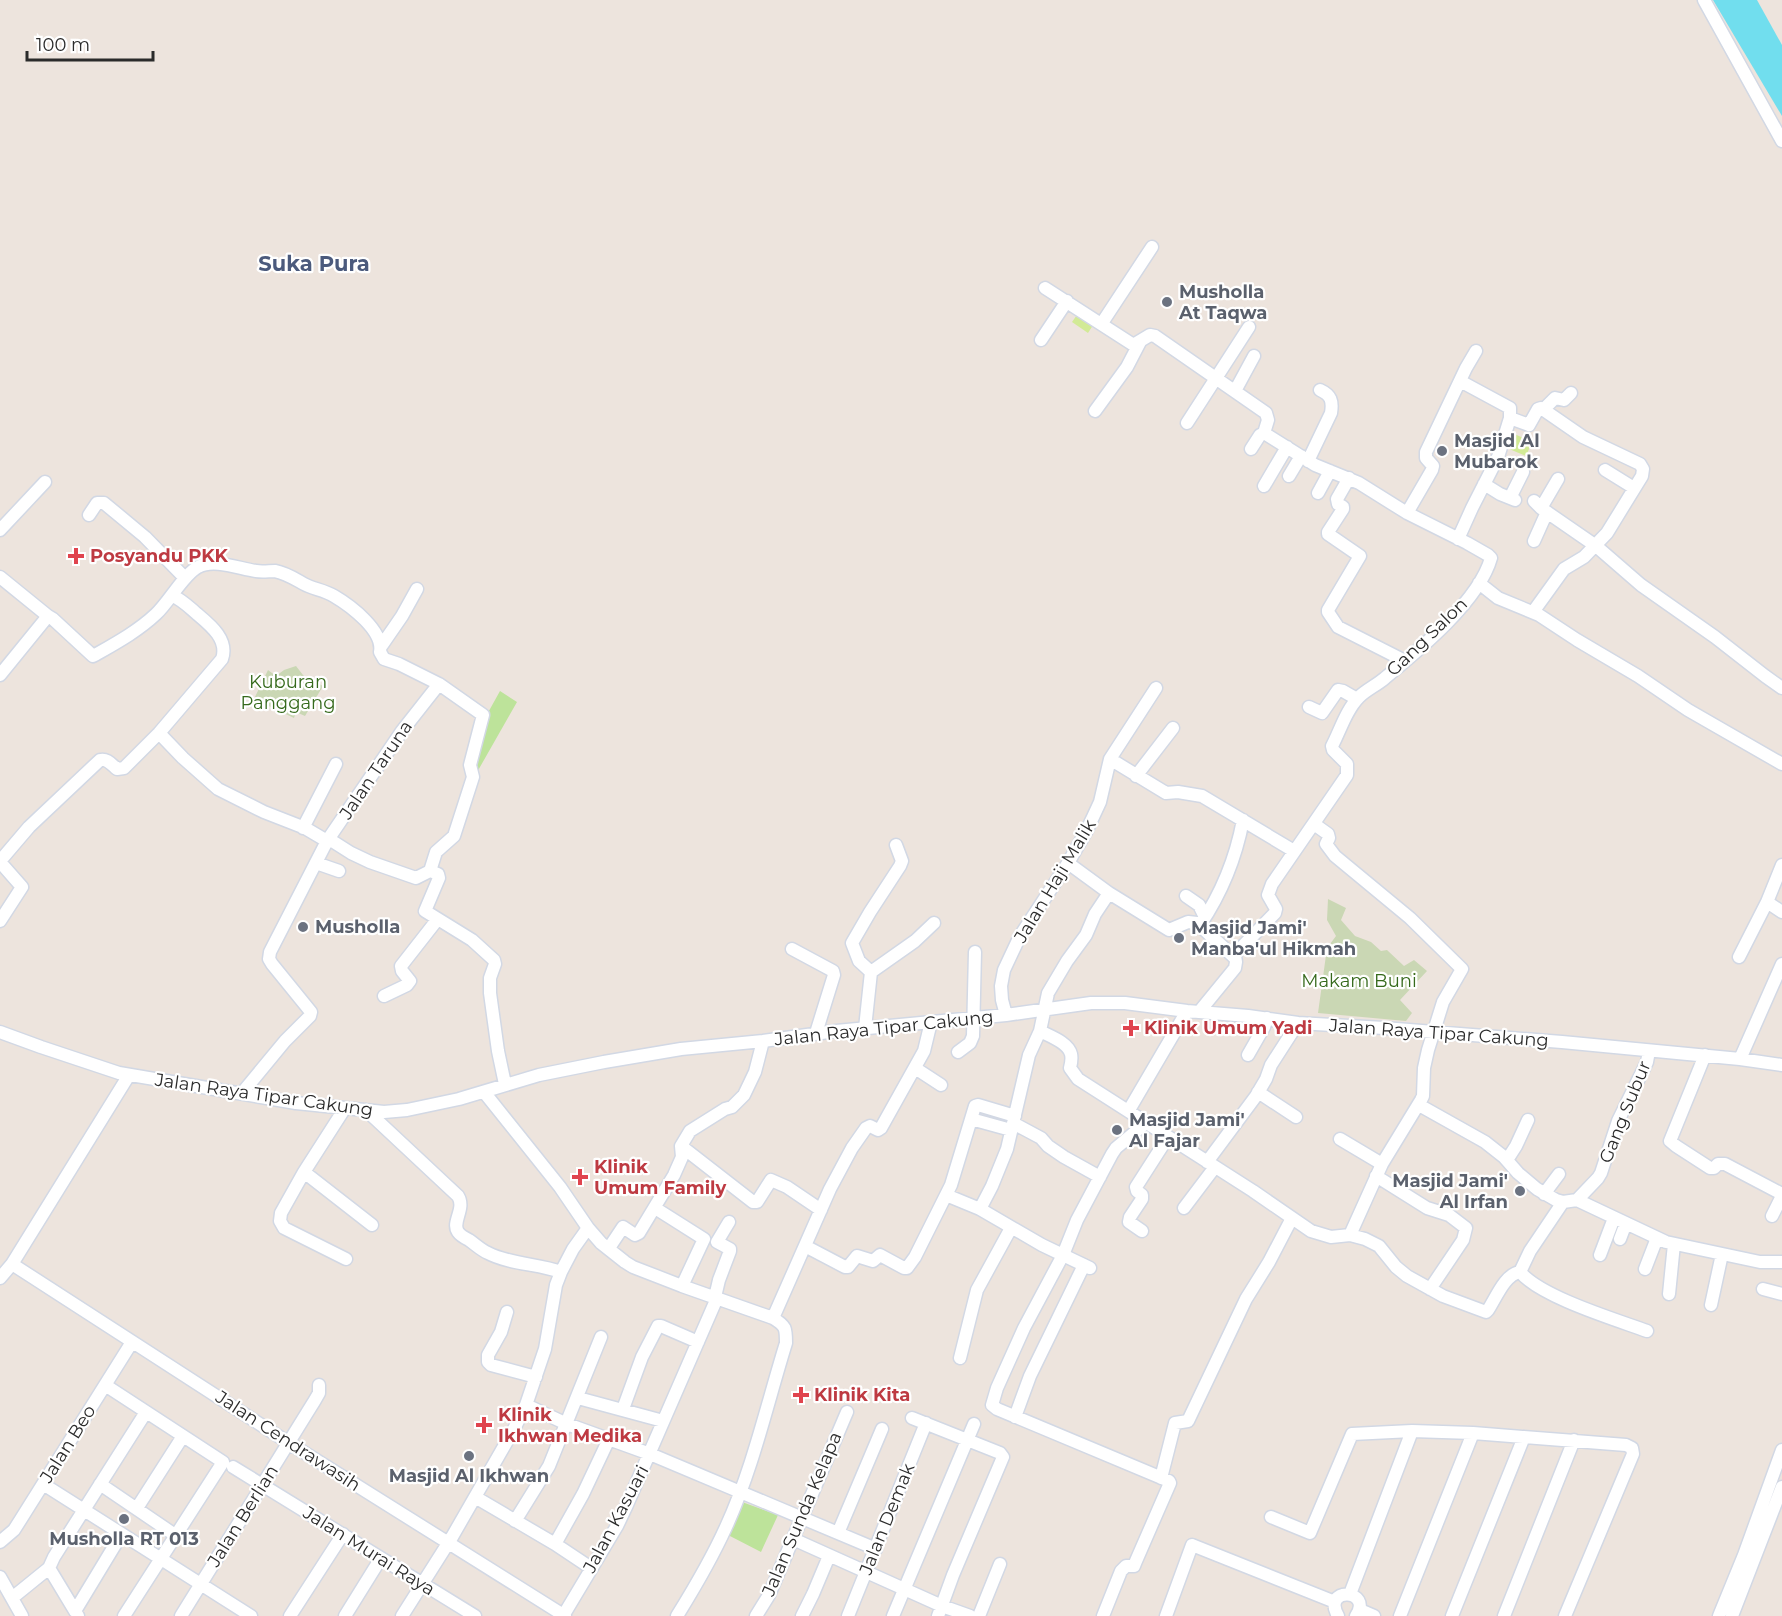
<svg xmlns="http://www.w3.org/2000/svg" width="1782" height="1616" viewBox="0 0 1782 1616" font-family="Montserrat,sans-serif">
  <rect width="100%" height="100%" fill="#ede4dd"/>
  <path fill="#bde39a" d="M500 691 517 702 476 774 472 764 485 718Z
    M742 1502 778 1515 761 1552 728 1535Z"/>
  <path fill="#cad7b4" d="M296 666 303 675 323 686 305 716 296 712 294 718 254 699 268 670 276 676 284 670Z
    M1328 899 1346 908 1341 920 1355 936 1371 942 1381 951 1387 950 1404 966 1414 960 1427 971 1400 1000 1412 1013 1406 1021 1318 1013 1327 948 1336 936 1327 920Z"/>
  <path fill="#d2ea96" d="M1079 312 1095 322 1088 333 1072 322Z
    M1508 431 1532 442 1526 456 1502 446Z"/>
  <path fill="#71deee" d="M1713 0H1757L1782 45V116Z"/>
  <g fill="none" stroke-linecap="round" stroke-linejoin="round">
    <g stroke="#d2d8e4" stroke-width="15">
      <path id="minor" d="M1704 0 1782 141
        M1045 288 1132 344H1135L1150 335 1155 336 1266 413 1268 420 1264 433 1315 465 1359 483 1407 513 1467 543 1488 555 1491 558C1479 601 1419 650 1385 678 1377 685 1366 690 1359 697 1346 710 1340 731 1332 746L1333 750 1347 764V775L1272 884 1268 895 1276 909 1275 913 1237 952 1235 956 1236 962 1235 968 1199 1012
        M1102 323 1152 247
        M1041 340 1067 301
        M1460 381 1510 408V418
        M1235 391 1254 356
        M1544 409 1555 398 1564 400 1571 393
        M1095 411 1127 367 1140 342
        M1187 423 1249 327
        M1251 449 1260 435 1264 433
        M1308 461 1331 413C1333 401 1331 395 1320 390
        M1605 470 1634 488
        M1289 476 1301 456
        M1349 478 1337 499 1338 504 1343 507V509L1328 532V534L1360 556 1328 610V612L1338 627 1405 661
        M1484 484 1500 494 1515 500
        M1264 486 1287 447
        M1318 493 1330 471
        M1510 498 1523 472
        M1534 501 1541 508 1596 546 1641 585 1715 637 1765 676 1782 688
        M1541 508 1558 479
        M1407 513 1432 470 1433 466 1426 458V452L1466 368 1476 351
        M89 515 97 503H104L145 537 185 578
        M0 530 45 482
        M1458 539 1472 508 1498 457 1510 418 1529 425 1538 409 1541 408 1583 437 1640 464 1643 469 1642 476 1607 533 1584 557 1564 569 1533 612
        M1534 541 1547 512
        M0 577 48 616
        M1479 583 1498 598 1539 615 1577 640 1638 676 1688 710 1782 764
        M382 645 402 616 417 589
        M0 675 48 616 53 619 93 656 95 655C116 643 138 631 156 614 169 602 184 574 198 567 214 558 240 569 256 571 262 572 269 571 275 571 286 573 295 579 304 584 313 589 324 590 334 596 351 606 384 631 380 652L384 659 399 664 439 684 402 731 327 841 270 952 269 959 272 964 311 1012 310 1016 285 1041 242 1093
        M439 684 483 715 470 765 473 777 454 836 436 852 430 871 438 874 439 878 425 911 472 940 494 960 495 964 490 978V993L498 1051 505 1084
        M1309 707 1322 713 1338 690 1343 691 1357 699
        M159 733 183 758 218 789 264 812 305 828 327 841
        M1110 759 1166 793 1178 792 1202 796 1294 851
        M1136 776 1173 728
        M1314 824 1328 834 1329 838 1326 844 1335 856 1410 918 1462 969 1443 1002 1428 1050 1424 1068 1423 1096 1421 1100 1382 1164 1350 1235
        M303 828 336 764
        M329 839 351 853 370 862 416 878 430 871
        M0 861 29 827 100 760C107 758 112 765 117 769L124 768 159 733 222 659C229 639 209 624 196 613 188 606 182 600 173 596
        M0 862 22 887 0 921
        M316 863 339 871
        M1068 863 1109 893 1169 930 1188 922 1197 923 1235 958
        M1186 896 1199 905 1205 917
        M1767 902 1782 865
        M1200 925C1221 894 1236 857 1243 820
        M792 949 833 971 834 975 816 1033
        M1739 957 1767 902 1782 912
        M871 972 859 961 852 943 870 912 900 866 902 861 896 845
        M871 972 915 941 934 923
        M384 996 407 985 410 981 402 971 401 966 437 920
        M1006 1015 1002 1000 1001 986 1004 970 1020 936 1068 863 1087 830 1100 802 1110 759 1156 688
        M865 1028 871 972
        M1040 1031C1049 1036 1068 1042 1071 1054 1072 1058 1071 1064 1070 1068L1078 1079 1253 1191 1311 1231 1331 1237 1350 1235 1365 1239 1379 1246 1396 1267 1407 1276 1443 1296 1486 1312 1488 1310C1496 1298 1505 1274 1520 1272L1530 1251 1563 1202
        M0 1032 41 1047 119 1073 296 1103 384 1112 407 1110 459 1099 539 1075 604 1062 681 1049 763 1041 836 1031 1006 1015 1091 1003H1125L1187 1011 1248 1016 1298 1023 1384 1028 1562 1042 1740 1059 1782 1065
        M958 1052 970 1043 973 1036 975 952
        M1248 1055 1264 1027 1267 1018
        M1705 1055 1670 1141 1676 1146 1710 1168H1714L1718 1164H1725L1782 1194
        M1740 1059 1782 964
        M915 1068 941 1085
        M484 1092 560 1187 588 1228 601 1243 625 1262 633 1267 682 1286 773 1318C786 1326 786 1328 786 1343 767 1404 753 1468 726 1527 712 1558 695 1587 677 1616
        M1258 1092 1296 1117
        M1419 1105 1485 1142 1504 1157 1518 1173 1537 1189 1556 1200 1563 1202 1577 1200 1666 1242 1760 1262H1782
        M345 1108 304 1172 281 1213 280 1221 284 1228 346 1259
        M366 1110 458 1196C466 1209 451 1222 458 1232 460 1235 465 1238 469 1240 475 1244 481 1250 488 1253 509 1264 538 1264 561 1272
        M1129 1110 1187 1011
        M971 1119 1011 1130
        M1013 1123 1041 1138 1048 1146 1064 1157 1100 1177
        M1340 1139 1382 1164
        M681 1146 753 1202H757L771 1180 787 1187 821 1210
        M1507 1160 1516 1146 1528 1120
        M1207 1162 1256 1096 1266 1079 1271 1065 1298 1023
        M304 1172 372 1225
        M1376 1176 1427 1208 1449 1215 1466 1228 1463 1240 1430 1289
        M1544 1194 1559 1174
        M946 1195 980 1209
        M1577 1200 1598 1178 1601 1173 1618 1121 1647 1062 1649 1051
        M655 1208 704 1239 682 1286
        M1184 1208 1215 1167
        M1772 1216 1782 1196
        M1142 1231 1129 1222 1130 1217 1142 1199V1195L1137 1191 1136 1187 1168 1137
        M1620 1239 1626 1223
        M805 1246 845 1267H848L857 1256 873 1261 880 1255 904 1268H907L915 1257 951 1185 975 1106 978 1105 1015 1116
        M609 1248 623 1227 635 1235 639 1233 674 1175 682 1157 681 1146 690 1131 725 1109 732 1107 744 1095 755 1072 763 1041
        M1600 1255 1614 1218
        M12 1264 289 1443 565 1616
        M1090 1268 1042 1245 980 1209 992 1186 1007 1149 1029 1055 1040 1031 1048 993 1067 961 1086 935 1095 914 1109 893
        M1645 1269 1657 1238
        M1520 1272C1541 1297 1614 1319 1647 1331
        M0 1278 12 1264 129 1075
        M1763 1289 1782 1294
        M1669 1294 1674 1244
        M715 1297 719 1280 730 1251V1249L717 1242 729 1222
        M1711 1305 1722 1254
        M507 1312 501 1332 488 1355V1362L491 1365 536 1377
        M773 1318 830 1189 852 1148 866 1128 870 1126 878 1130 881 1128 924 1051 931 1022
        M960 1358 977 1290 1011 1228
        M105 1385 223 1462 124 1616
        M578 1398 663 1421
        M526 1405 567 1424 650 1454 876 1549
        M623 1409 642 1357 658 1326H661L698 1342
        M1015 1417 1030 1376 1084 1265
        M912 1418 1000 1453 1003 1457 953 1575 938 1616
        M233 1467 475 1616
        M1161 1478 1175 1423 1188 1421 1246 1299 1269 1262 1292 1218
        M43 1484 251 1616
        M100 1484 175 1535
        M475 1497 555 1544 591 1568
        M137 1508 183 1436
        M1271 1517 1310 1533 1352 1434 1412 1431 1473 1433 1626 1445 1632 1448 1633 1454 1565 1616
        M515 1521 549 1466 601 1337
        M838 1533 882 1429
        M793 1539 942 1606 970 1616
        M0 1542 14 1530 21 1519 132 1342
        M555 1544 583 1494 609 1439
        M49 1568 78 1616
        M0 1577 22 1616
        M1350 1594 1412 1431
        M12 1598 49 1568 54 1557 146 1412
        M1360 1610 1374 1616
        M75 1611 121 1535
        M181 1616 315 1400 319 1393V1385
        M290 1616 343 1534
        M345 1616 381 1558
        M402 1616 452 1537 514 1429 526 1405 545 1349 556 1285 561 1272 573 1249 588 1228
        M563 1616 617 1526 626 1507 717 1298
        M756 1616 769 1595 847 1412
        M802 1616 813 1594 829 1556
        M848 1616 926 1423
        M893 1616 974 1424
        M979 1616 1000 1564
        M1103 1616 1121 1571 1126 1566H1134L1136 1561 1170 1483 1169 1481 997 1409 992 1405 997 1388 1024 1328 1063 1255 1077 1220 1112 1154 1116 1148 1147 1122
        M1166 1616 1192 1545 1335 1602
        M1338 1616C1321 1586 1374 1589 1356 1616
        M1400 1616 1473 1433
        M1452 1616 1524 1437
        M1504 1616 1574 1440
        M1719 1616 1744 1555 1782 1450
        M1732 1616 1782 1487"/>
    </g>
    <use href="#minor" stroke="#fff" stroke-width="12"/>
  </g>
  <g fill="#6b7280" stroke="#fff" stroke-width="2">
    <circle cx="1167" cy="302" r="6"/>
    <circle cx="1442" cy="451" r="6"/>
    <circle cx="303" cy="927" r="6"/>
    <circle cx="1179" cy="938" r="6"/>
    <circle cx="1117" cy="1130" r="6"/>
    <circle cx="1520" cy="1191" r="6"/>
    <circle cx="469" cy="1456" r="6"/>
    <circle cx="124" cy="1519" r="6"/>
  </g>
  <g fill="#e0444e" stroke="#fff" stroke-width="2">
    <path d="M73 547h6v6h6v6h-6v6h-6v-6h-6v-6h6z"/>
    <path d="M1128 1019h6v6h6v6h-6v6h-6v-6h-6v-6h6z"/>
    <path d="M577 1168h6v6h6v6h-6v6h-6v-6h-6v-6h6z"/>
    <path d="M798 1386h6v6h6v6h-6v6h-6v-6h-6v-6h6z"/>
    <path d="M481 1416h6v6h6v6h-6v6h-6v-6h-6v-6h6z"/>
  </g>
  <g text-anchor="middle" dominant-baseline="central" stroke-width="4.5" stroke-linejoin="round" paint-order="stroke">
    <g font-size="18" font-weight="bold" fill="#5b616d" stroke="#fff" text-anchor="start">
      <text x="1179" y="292">Musholla<tspan x="1179" dy="21">At Taqwa</tspan></text>
      <text x="1454" y="441">Masjid Al<tspan x="1454" dy="21">Mubarok</tspan></text>
      <text x="315" y="927">Musholla</text>
      <text x="1191" y="928">Masjid Jami'<tspan x="1191" dy="21">Manba'ul Hikmah</tspan></text>
      <text x="1129" y="1120">Masjid Jami'<tspan x="1129" dy="21">Al Fajar</tspan></text>
      <text x="1508" y="1181" text-anchor="end">Masjid Jami'<tspan x="1508" dy="21">Al Irfan</tspan></text>
      <text x="469" y="1476" text-anchor="middle">Masjid Al Ikhwan</text>
      <text x="124" y="1539" text-anchor="middle">Musholla RT 013</text>
    </g>
    <g font-size="18" font-weight="bold" fill="#be3a42" stroke="#fff" text-anchor="start">
      <text x="90" y="556">Posyandu PKK</text>
      <text x="1144" y="1028">Klinik Umum Yadi</text>
      <text x="594" y="1167">Klinik<tspan x="594" dy="21">Umum Family</tspan></text>
      <text x="814" y="1395">Klinik Kita</text>
      <text x="498" y="1415">Klinik<tspan x="498" dy="21">Ikhwan Medika</tspan></text>
    </g>
    <g font-size="18" fill="#2b2b2b" stroke="#fff">
      <text transform="translate(1427 637) rotate(-44)">Gang Salon</text>
      <text transform="translate(376 770) rotate(-56)">Jalan Taruna</text>
      <text transform="translate(1055 881) rotate(-59)">Jalan Haji Malik</text>
      <text transform="translate(884 1028) rotate(-6)">Jalan Raya Tipar Cakung</text>
      <text transform="translate(1439 1033) rotate(4)">Jalan Raya Tipar Cakung</text>
      <text transform="translate(264 1095) rotate(8)">Jalan Raya Tipar Cakung</text>
      <text transform="translate(1625 1112) rotate(-68)">Gang Subur</text>
      <text transform="translate(288 1441) rotate(33)">Jalan Cendrawasih</text>
      <text transform="translate(68 1444) rotate(-58)">Jalan Beo</text>
      <text transform="translate(802 1514) rotate(-67)">Jalan Sunda Kelapa</text>
      <text transform="translate(243 1516) rotate(-58)">Jalan Berlian</text>
      <text transform="translate(616 1519) rotate(-62)">Jalan Kasuari</text>
      <text transform="translate(887 1519) rotate(-68)">Jalan Demak</text>
      <text transform="translate(369 1551) rotate(32)">Jalan Murai Raya</text>
    </g>
    <g font-size="18" fill="#35691b" stroke="#fff">
      <text x="288" y="682">Kuburan<tspan x="288" dy="21">Panggang</tspan></text>
      <text x="1359" y="981">Makam Buni</text>
    </g>
    <g font-size="21" font-weight="bold" fill="#4b5a7c" stroke="#fff">
      <text x="314" y="263">Suka Pura</text>
    </g>
  </g>
  <path d="M27 51v9h126v-9" fill="none" stroke="#2b2b2b" stroke-width="3"/>
  <text x="36" y="51" font-size="18" fill="#2b2b2b" stroke="#ffffff" stroke-width="4.5" paint-order="stroke">100 m</text>
</svg>
